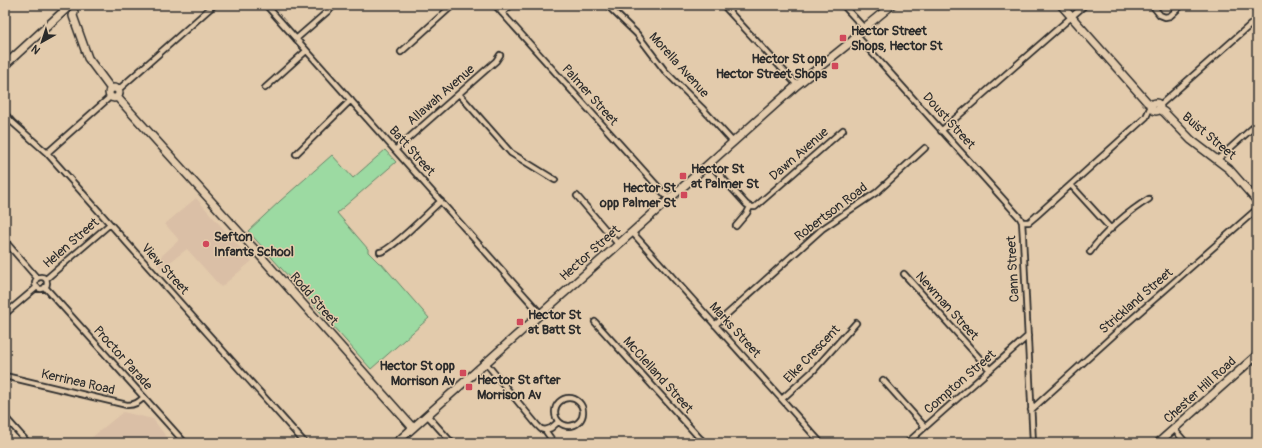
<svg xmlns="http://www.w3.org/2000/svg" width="1262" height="448" viewBox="0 0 1262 448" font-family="Pangolin,sans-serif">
  <rect width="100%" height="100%" fill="#e3cbac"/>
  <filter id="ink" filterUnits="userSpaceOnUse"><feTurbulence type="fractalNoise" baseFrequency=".025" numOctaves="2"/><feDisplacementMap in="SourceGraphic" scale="8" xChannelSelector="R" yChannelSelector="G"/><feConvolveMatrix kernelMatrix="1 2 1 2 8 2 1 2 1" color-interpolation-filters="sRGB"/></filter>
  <g filter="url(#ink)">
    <path fill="#dabfa6" d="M196 198 252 261 221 287 187 249 161 269 155 262 179 240 165 224Z
      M123 412 153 419 171 443H85Z"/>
    <path fill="#9cdaa2" stroke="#648266" d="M385 150 396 162 337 213 368 249V252L379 263H381L429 318 371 369 248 231 280 201 332 155 353 178Z"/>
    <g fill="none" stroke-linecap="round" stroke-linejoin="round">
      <g stroke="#2b2b2b" stroke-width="8">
        <path id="street" d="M266 5 540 313
          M495 5 669 199
          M607 5 637 34 665 71 702 108 733 142
          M723 5 797 85
          M843 5 864 28
          M1152 5 1160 15 1165 17 1170 16 1182 5
          M502 13 511 5
          M857 36 1020 218 1022 222 1023 237 1033 443
          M296 39 335 5
          M401 52 453 5
          M265 88 306 51
          M118 90 214 5
          M459 94 511 153 555 180
          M1160 105 1257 19
          M5 114 12 122 47 153 305 443
          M941 131 1085 5
          M395 150 496 61 500 55
          M47 153 110 97
          M296 154 351 100
          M1218 159 1257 124
          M709 163 746 204 750 207H755L843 130
          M1071 185 1111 229
          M577 196 618 244
          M1022 222H1029L1035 217 1146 117 1151 106
          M736 226 747 213 750 207
          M632 232 821 443
          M5 241 37 278
          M380 252C391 251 430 210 441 201
          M1090 252C1103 233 1129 211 1149 199
          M904 274 990 370
          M35 283a6 6 0 1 1 12 0a6 6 0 1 1-12 0Z
          M46 279 110 224
          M45 287 185 443
          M5 314 37 287
          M595 322 704 443
          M715 325 822 229 877 192 925 148
          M485 362 537 425 541 429 545 430 554 443
          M5 376 127 405C135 405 139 402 144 397
          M883 380 925 427
          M555 412a14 14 0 1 1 28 0a14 14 0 1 1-28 0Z
          M782 399 814 370 856 323
          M1031 410 1117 332 1257 209
          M427 415 452 443
          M5 417 28 443
          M1174 429 1186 443
          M545 430 551 428 558 422
          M696 443 701 439
          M907 443 1028 336"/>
      </g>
      <g stroke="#2b2b2b" stroke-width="10">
        <path id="secondary" d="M1061 5 1147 102 1152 105
          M74 12 73 16 88 58 111 89
          M5 65 66 9
          M109 93a5 5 0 1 1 10 0a5 5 0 1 1-10 0Z
          M117 97 240 233 413 428
          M1152 107a4 4 0 1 1 8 0a4 4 0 1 1-8 0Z
          M1159 109 1164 112 1191 140 1229 169 1257 201
          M396 443 797 85 852 41 864 28 892 5
          M1158 443 1257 355"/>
      </g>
      <use href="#street" stroke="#e3cbac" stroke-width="4.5"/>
      <use href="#secondary" stroke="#e3cbac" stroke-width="7"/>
    </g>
  </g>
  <g fill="#d1495b" stroke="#e3cbac" stroke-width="1.5">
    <rect x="839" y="34" width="8" height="8" rx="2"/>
    <rect x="831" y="62" width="8" height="8" rx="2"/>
    <rect x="679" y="172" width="8" height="8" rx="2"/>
    <rect x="680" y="191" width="8" height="8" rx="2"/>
    <circle cx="206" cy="244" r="4"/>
    <rect x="516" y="318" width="8" height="8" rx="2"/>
    <rect x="459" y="369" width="8" height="8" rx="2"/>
    <rect x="465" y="383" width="8" height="8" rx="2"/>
  </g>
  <g text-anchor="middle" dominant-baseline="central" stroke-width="3" stroke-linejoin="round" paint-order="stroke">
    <g font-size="13" font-weight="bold" fill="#2b2b2b" stroke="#e3cbac" text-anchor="start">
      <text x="851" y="31">Hector Street<tspan x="851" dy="15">Shops, Hector St</tspan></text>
      <text x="827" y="59" text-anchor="end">Hector St opp<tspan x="827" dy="15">Hector Street Shops</tspan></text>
      <text x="691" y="169">Hector St<tspan x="691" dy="15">at Palmer St</tspan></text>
      <text x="676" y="188" text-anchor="end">Hector St<tspan x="676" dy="15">opp Palmer St</tspan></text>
      <text x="214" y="237">Sefton<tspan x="214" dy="15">Infants School</tspan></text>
      <text x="528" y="315">Hector St<tspan x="528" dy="15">at Batt St</tspan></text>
      <text x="455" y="366" text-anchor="end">Hector St opp<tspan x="455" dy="15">Morrison Av</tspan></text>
      <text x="477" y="380">Hector St after<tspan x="477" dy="15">Morrison Av</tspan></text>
    </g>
    <g font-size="13" fill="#2b2b2b" stroke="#e3cbac">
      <text transform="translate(679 65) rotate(48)">Morella Avenue</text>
      <text transform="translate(441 95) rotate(-41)">Allawah Avenue</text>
      <text transform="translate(590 95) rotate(48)">Palmer Street</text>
      <text transform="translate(949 121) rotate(48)">Doust Street</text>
      <text transform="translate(1209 136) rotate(40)">Buist Street</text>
      <text transform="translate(412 151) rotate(48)">Batt Street</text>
      <text transform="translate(799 154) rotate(-41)">Dawn Avenue</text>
      <text transform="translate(831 212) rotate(-37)">Robertson Road</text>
      <text transform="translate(71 243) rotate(-41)">Helen Street</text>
      <text transform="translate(590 253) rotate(-42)">Hector Street</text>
      <text transform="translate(165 269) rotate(48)">View Street</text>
      <text transform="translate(1013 269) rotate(-93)">Cann Street</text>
      <text transform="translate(314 299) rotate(49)">Rodd Street</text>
      <text transform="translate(1136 301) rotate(-41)">Strickland Street</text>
      <text transform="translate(947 306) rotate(48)">Newman Street</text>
      <text transform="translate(735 330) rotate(48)">Marks Street</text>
      <text transform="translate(812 354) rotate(-46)">Elke Crescent</text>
      <text transform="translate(123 358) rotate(48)">Proctor Parade</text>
      <text transform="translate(658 375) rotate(48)">McClelland Street</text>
      <text transform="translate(78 382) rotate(13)">Kerrinea Road</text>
      <text transform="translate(960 382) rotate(-41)">Compton Street</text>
      <text transform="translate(1200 390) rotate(-42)">Chester Hill Road</text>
    </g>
  </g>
  <rect width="1262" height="448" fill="none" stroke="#e3cbac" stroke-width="20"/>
  <rect x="10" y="10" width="1242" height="428" fill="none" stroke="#2b2b2b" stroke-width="1.5" filter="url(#ink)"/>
  <g transform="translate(42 42) rotate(219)" stroke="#e3cbac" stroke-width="3" paint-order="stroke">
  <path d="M0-3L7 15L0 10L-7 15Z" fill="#2b2b2b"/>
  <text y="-6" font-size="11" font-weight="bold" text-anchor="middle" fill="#2b2b2b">N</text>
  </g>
</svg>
